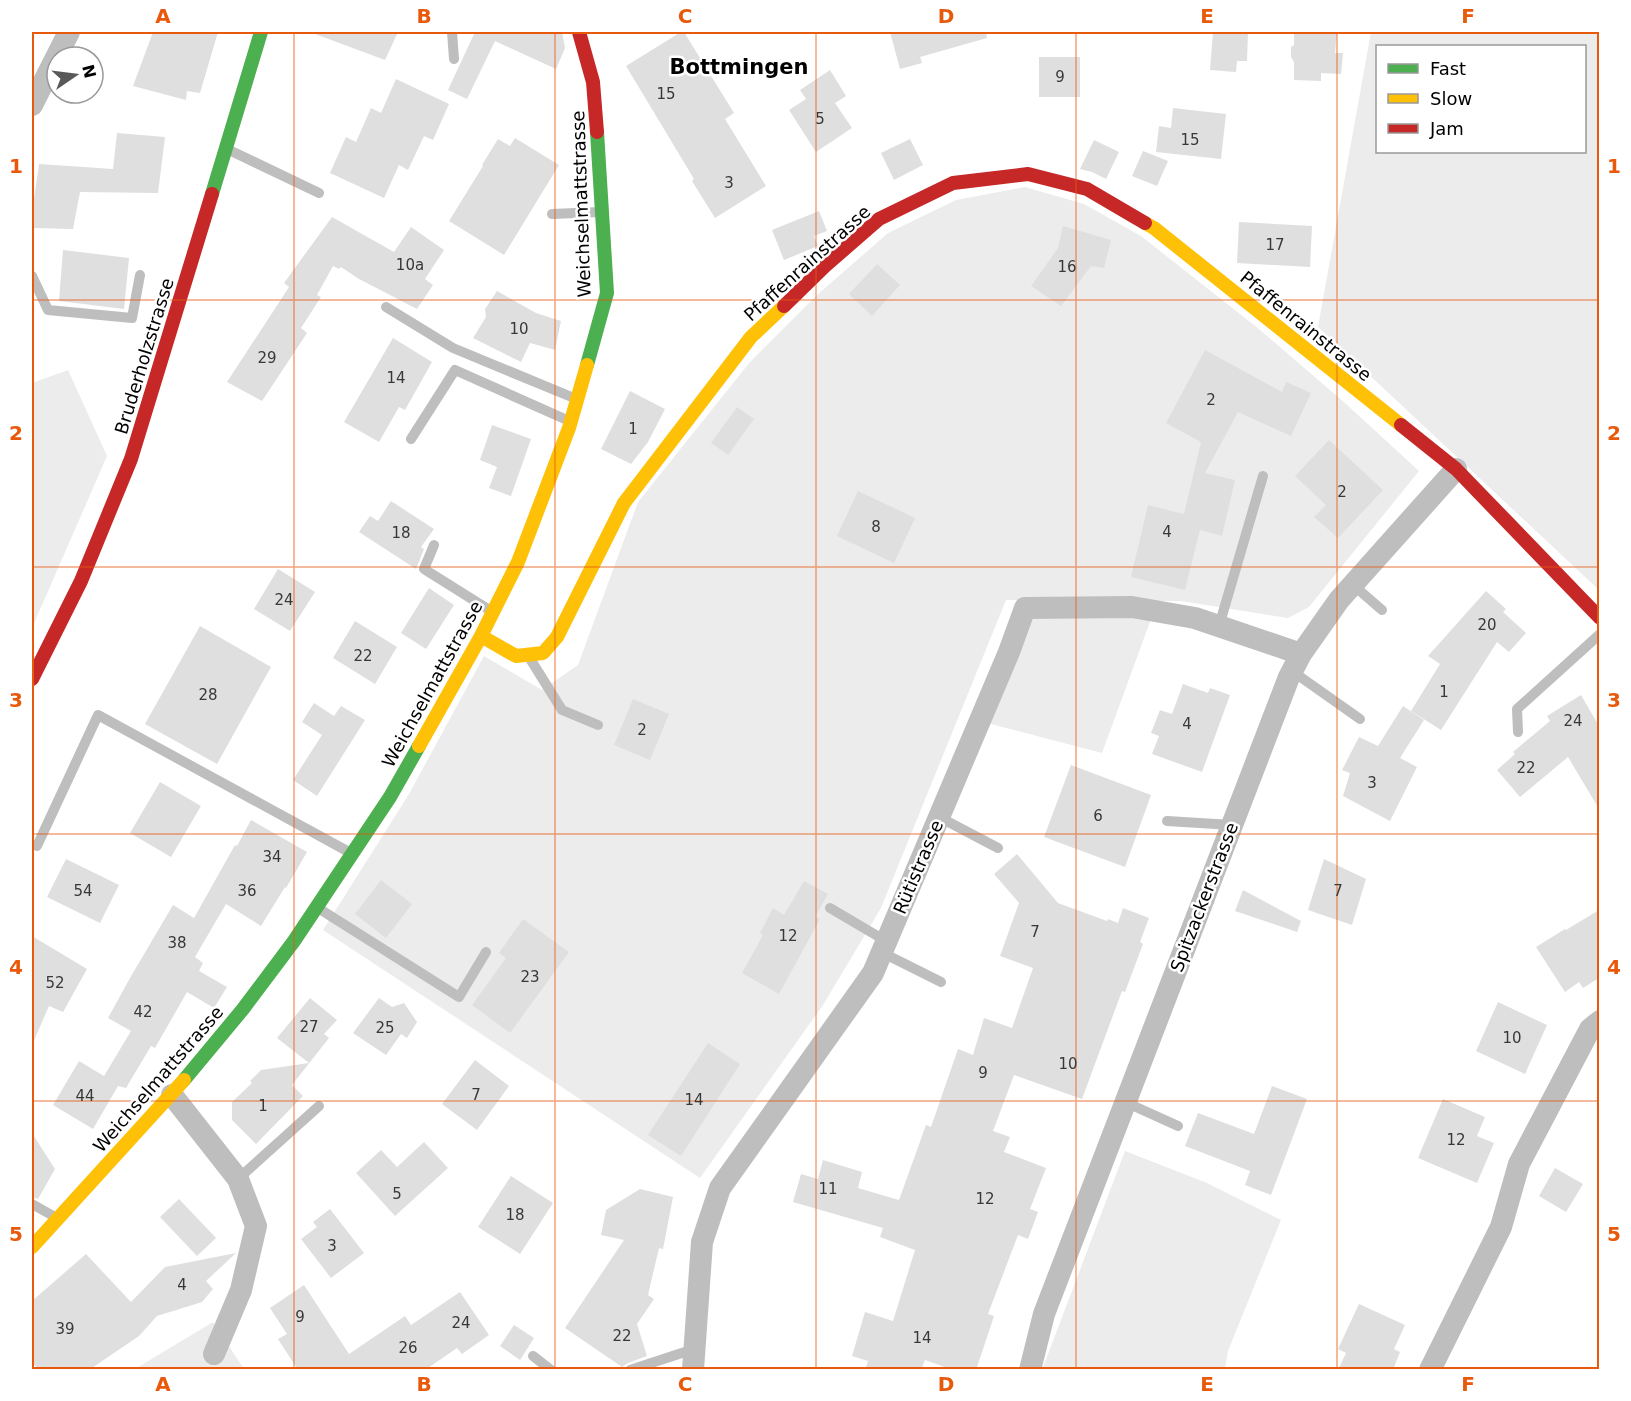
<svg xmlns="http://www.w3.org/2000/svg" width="1631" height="1401" viewBox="0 0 1631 1401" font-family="'DejaVu Sans',sans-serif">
  <rect width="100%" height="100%" fill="#fff"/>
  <path fill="#ececec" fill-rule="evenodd" d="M1371 32H1599V590L1318 327ZM1378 46H1584V152H1378Z
    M1025 187 1084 204 1141 236 1259 329 1345 403 1419 471 1309 607 1288 618 1181 601 1006 600 881 908 823 1005 700 1178 323 930 409 794 484 656 542 690 578 665 638 502 750 362 817 295 888 233 956 200Z
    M68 370 107 456 32 628V383Z
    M1131 615 1151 619 1102 753 987 723 1031 617Z
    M1125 1151 1207 1183 1281 1220 1228 1351 1225 1369 1042 1370Z
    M213 1322 244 1369 133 1370Z"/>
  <path fill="#dfdfdf" d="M153 32H218L200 93 187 91 186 100 133 86Z
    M315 32H398L385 60 315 34Z
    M474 32H562L565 48 556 69 495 41 467 99 448 90 475 32Z
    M681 32H684L734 113 725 119 766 186 715 218 692 181 694 179 626 66Z
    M890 32H986L987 38 920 57 922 63 900 69Z
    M1213 32H1248L1247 61H1237L1236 72 1210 70Z
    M1294 32H1337L1335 53H1343L1341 74 1321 73V81L1294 80V62L1291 57V47L1294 45Z
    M1039 57H1080V97H1039Z
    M830 70 846 96 835 103 852 128 816 152 789 110 806 99 800 90Z
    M396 79 449 104 433 140 424 136 408 170 399 165 384 198 330 173 346 137 356 142 371 108 381 113Z
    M1173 108 1226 114 1221 159 1156 152 1159 126 1171 128Z
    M117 133 165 137 158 193 80 192 73 229 32 228V212L39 164 113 169Z
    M515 138 559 165 504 255 449 221 483 166 482 165 498 139 510 146Z
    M910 139 923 165 894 180 881 153Z
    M1094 140 1119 152 1106 179 1092 172 1080 169Z
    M1143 151 1168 161 1157 186 1132 176Z
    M819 211 827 231 814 236 818 246 784 260 772 230Z
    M332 217 394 252 411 227 444 250 425 279 433 285 417 309 359 279 341 267 339 269 333 266 317 295 321 297 301 328 307 333 262 401 227 382 289 287 284 283Z
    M1239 222 1312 226 1310 267 1237 263Z
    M1063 226 1111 240 1104 268 1091 266 1061 306 1031 286 1058 248Z
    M63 250 129 258 124 309 59 301Z
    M877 264 900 285 872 316 849 294Z
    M497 291 536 313 561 321 555 350 530 343 521 362 473 338 486 317 485 309Z
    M393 338 432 362 405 410 399 407 379 442 344 422Z
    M1205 350 1282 392 1286 382 1311 393 1291 436 1238 412 1205 473 1235 480 1222 536 1200 530 1185 590 1131 577 1148 505 1184 514 1201 442 1166 423Z
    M630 391 665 409 648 442 631 464 601 449Z
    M737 407 754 419 728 455 711 443Z
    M492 425 531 439 511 496 489 488 497 467 480 460Z
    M1329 440 1383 490 1338 538 1314 517 1326 505 1295 476Z
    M858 491 915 518 894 563 837 536Z
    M391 501 434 529 421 547 424 549 416 569 359 532 370 516 378 521Z
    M278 569 315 592 290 631 254 609Z
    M429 588 454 605 426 649 401 633Z
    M1486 591 1506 609 1503 612 1526 633 1509 652 1497 642 1441 730 1411 711 1440 664 1428 656Z
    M355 621 397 647 375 684 333 658Z
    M200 626 271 667 217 764 145 724Z
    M1183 684 1208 693 1210 688 1230 695 1202 772 1152 754 1159 736 1151 733 1160 710 1172 714Z
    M1581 695 1599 726V809L1568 757 1520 797 1497 770 1515 754 1513 752 1550 721 1547 716Z
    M633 699 669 714 650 760 614 745Z
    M314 703 334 716 341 706 365 720 317 796 293 780 322 735 302 722Z
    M1403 706 1424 720 1400 758 1417 767 1390 821 1343 796 1350 773 1342 770 1359 737 1378 746Z
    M1071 765 1151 795 1125 867 1044 837Z
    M160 782 201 806 171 857 130 833Z
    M251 820 307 852 286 888 285 887 261 926 226 904 195 957 203 963 199 971 227 987 214 1008 187 992 155 1048 151 1046 126 1088 118 1086 93 1129 53 1105 79 1061 104 1076 131 1031 108 1018 130 978 173 905 194 918 235 845 237 846Z
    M1017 854 1058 903 1107 921 1108 919 1118 923 1123 908 1149 918 1140 942 1143 944 1125 992 1122 991 1082 1099 1014 1075 993 1131 1010 1137 1004 1152 1046 1168 1030 1209 1038 1212 1028 1239 1018 1235 988 1314 994 1316 976 1370H953L925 1360 921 1370H865L868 1361 852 1356 865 1312 893 1321 915 1250 880 1237 883 1228 793 1202 801 1174 818 1179 823 1160 862 1172 858 1188 899 1200 926 1125 931 1127 958 1049 973 1055 984 1018 1012 1028 1033 968 1000 956 1019 903 994 874Z
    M66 859 119 885 100 923 47 897Z
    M1324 859 1366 879 1352 925 1308 910Z
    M381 880 412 904 386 938 355 914Z
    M804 881 828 894 815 917 820 919 779 994 742 973 763 935 760 933 773 908 784 915Z
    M1243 890 1301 921 1297 932 1235 911Z
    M1599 910V978L1583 988 1579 982 1565 992 1536 947 1565 929 1566 930Z
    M523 919 569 952 510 1033 472 1005 506 958 499 953Z
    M32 936 87 969 63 1012 49 1006 32 1045Z
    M310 998 337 1020 324 1034 329 1038 292 1085 303 1096 256 1144 232 1120V1102L252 1083 250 1081 261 1070 309 1063 277 1038Z
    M379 998 392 1007 404 1003 417 1022 407 1038 401 1034 386 1055 353 1033Z
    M1498 1002 1547 1025 1525 1074 1476 1051Z
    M708 1043 740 1064 681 1156 648 1135Z
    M475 1060 509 1086 477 1130 442 1104Z
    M1272 1086 1307 1099 1271 1195 1245 1185 1250 1171 1185 1146 1198 1113 1254 1134Z
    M1443 1099 1485 1117 1477 1136 1494 1143 1477 1183 1418 1158Z
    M32 1133 55 1169 38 1199 32 1197Z
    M424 1142 448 1168 395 1216 356 1173 381 1150 397 1167Z
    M1555 1168 1583 1184 1566 1212 1539 1196Z
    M511 1176 553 1203 520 1254 478 1227Z
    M640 1189 673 1197 663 1249 659 1248 648 1295 654 1299 637 1324 647 1356 628 1363 622 1367 565 1328 624 1240 601 1235 606 1210Z
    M179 1199 216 1238 197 1256 160 1217Z
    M330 1209 364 1253 331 1278 301 1239 317 1227 313 1222Z
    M236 1253 206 1281 213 1289 202 1302 157 1316 139 1336 89 1370H39L32 1362V1301L86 1254 131 1302 165 1267Z
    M304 1285 349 1354 405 1316 411 1325 460 1292 489 1335 462 1354 457 1348 425 1370H298L278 1339 287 1334 270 1308Z
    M1359 1304 1405 1325 1394 1349 1400 1352 1393 1370H1338L1346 1353 1338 1349Z
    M514 1325 534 1338 520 1360 500 1346Z"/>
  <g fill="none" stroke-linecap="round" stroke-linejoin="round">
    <path stroke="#bebebe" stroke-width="10" d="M452 32 454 59
      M227 149 319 193
      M552 214 600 212
      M32 276 48 310 132 318 140 275
      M386 307 453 348 574 398
      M411 439 455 370 567 420
      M434 545 424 569 491 611
      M1352 584 1382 610
      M1219 626 1263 476
      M529 657 562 710 598 725
      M1292 671 1360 719
      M1518 732 1517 709 1600 634
      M939 817 998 848
      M1167 821 1232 825
      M37 846 98 715 349 852
      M318 908 459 997 486 952
      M830 908 886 941
      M881 952 941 982
      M1125 1102 1178 1126
      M238 1179 319 1106
      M32 1204 55 1217
      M533 1356 551 1370
      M630 1370 694 1349"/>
    <path stroke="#bebebe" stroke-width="22" d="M32 105 69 32
      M172 1095 238 1179 256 1226 241 1290 214 1354
      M693 1370 702 1242 720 1188 873 973 1009 652 1025 608 1132 607 1195 618 1301 654
      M1030 1370 1044 1314 1289 677 1301 654 1339 600 1456 469
      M1430 1370 1501 1227 1519 1164 1590 1029 1600 1021"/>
    <path stroke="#4caf50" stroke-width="14" d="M212 194 261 32
      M587 365 607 293 597 132
      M184 1080 243 1009 294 941 390 797 419 746"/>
    <path stroke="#ffc107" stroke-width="14" d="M1145 223 1154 228 1401 425
      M481 636 516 656 543 653 557 637 624 503 751 337 784 306
      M419 746 481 636 518 562 569 428 587 365
      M32 1247 184 1080"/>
    <path stroke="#c62828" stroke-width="14" d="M579 32 593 82 597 132
      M784 306 825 266 879 219 953 183 1028 174 1087 189 1145 223
      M1401 425 1456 469 1600 618
      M32 679 81 581 131 459 212 194"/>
  </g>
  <path fill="none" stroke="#e8590c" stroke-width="1.5" stroke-opacity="0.55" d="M294 32V1370M555 32V1370M816 32V1370M1076 32V1370M1337 32V1370M32 300H1600M32 567H1600M32 834H1600M32 1101H1600"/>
  <g text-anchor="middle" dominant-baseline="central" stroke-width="5" stroke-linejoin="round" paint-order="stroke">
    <g font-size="15" fill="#383838">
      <text x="1060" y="77">9</text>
      <text x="666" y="94">15</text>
      <text x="820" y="119">5</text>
      <text x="1190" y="140">15</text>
      <text x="729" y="183">3</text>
      <text x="1275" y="245">17</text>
      <text x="410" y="265">10a</text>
      <text x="1067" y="267">16</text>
      <text x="519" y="329">10</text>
      <text x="267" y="358">29</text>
      <text x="396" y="378">14</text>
      <text x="1211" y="400">2</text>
      <text x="633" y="429">1</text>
      <text x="1342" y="492">2</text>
      <text x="876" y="527">8</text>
      <text x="1167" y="532">4</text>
      <text x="401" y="533">18</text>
      <text x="284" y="600">24</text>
      <text x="1487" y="625">20</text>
      <text x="363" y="656">22</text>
      <text x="1444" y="692">1</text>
      <text x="208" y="695">28</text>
      <text x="1573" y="721">24</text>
      <text x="1187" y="724">4</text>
      <text x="642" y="730">2</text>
      <text x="1526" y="768">22</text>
      <text x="1372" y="783">3</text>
      <text x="1098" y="816">6</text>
      <text x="272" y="857">34</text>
      <text x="83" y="891">54</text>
      <text x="247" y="891">36</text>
      <text x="1338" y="891">7</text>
      <text x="1035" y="932">7</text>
      <text x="788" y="936">12</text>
      <text x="177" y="943">38</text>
      <text x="530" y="977">23</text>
      <text x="55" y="983">52</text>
      <text x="143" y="1012">42</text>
      <text x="309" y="1027">27</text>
      <text x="385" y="1028">25</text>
      <text x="1512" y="1038">10</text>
      <text x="1068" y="1064">10</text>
      <text x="983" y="1073">9</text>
      <text x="476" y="1095">7</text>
      <text x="85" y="1096">44</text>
      <text x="694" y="1100">14</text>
      <text x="263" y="1106">1</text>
      <text x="1456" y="1140">12</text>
      <text x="828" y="1189">11</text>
      <text x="397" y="1194">5</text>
      <text x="985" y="1199">12</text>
      <text x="515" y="1215">18</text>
      <text x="332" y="1246">3</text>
      <text x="182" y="1285">4</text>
      <text x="300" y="1317">9</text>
      <text x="461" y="1323">24</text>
      <text x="65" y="1329">39</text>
      <text x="622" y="1336">22</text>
      <text x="922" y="1338">14</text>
      <text x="408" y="1348">26</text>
    </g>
    <g font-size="18" fill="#000" stroke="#fff">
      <text transform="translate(581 204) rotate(-92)">Weichselmattstrasse</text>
      <text transform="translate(807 263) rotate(-42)">Pfaffenrainstrasse</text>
      <text transform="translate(1306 326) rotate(39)">Pfaffenrainstrasse</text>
      <text transform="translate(144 356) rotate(-73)">Bruderholzstrasse</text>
      <text transform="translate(432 684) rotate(-61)">Weichselmattstrasse</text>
      <text transform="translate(918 867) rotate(-67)">Rütistrasse</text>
      <text transform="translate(1204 897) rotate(-69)">Spitzackerstrasse</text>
      <text transform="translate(158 1079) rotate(-49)">Weichselmattstrasse</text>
    </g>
    <g font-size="21" font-weight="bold" fill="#000" stroke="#fff">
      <text x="739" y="67">Bottmingen</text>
    </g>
  </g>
  <rect width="1631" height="1401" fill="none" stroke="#ffffff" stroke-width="66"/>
  <rect x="1376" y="45" width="210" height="108" fill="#ffffff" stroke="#999999" stroke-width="1.5"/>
  <rect x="1388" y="64" width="30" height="9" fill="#4caf50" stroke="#999999" stroke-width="1.5"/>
  <text x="1430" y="75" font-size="18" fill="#000000">Fast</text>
  <rect x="1388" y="94" width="30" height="9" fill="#ffc107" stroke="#999999" stroke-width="1.5"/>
  <text x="1430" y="105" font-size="18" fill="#000000">Slow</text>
  <rect x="1388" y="124" width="30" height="9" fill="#c62828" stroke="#999999" stroke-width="1.5"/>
  <text x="1430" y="135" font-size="18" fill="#000000">Jam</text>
  <g transform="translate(75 75) rotate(76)"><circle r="28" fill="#ffffff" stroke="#999999" stroke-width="1.5"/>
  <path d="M0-4.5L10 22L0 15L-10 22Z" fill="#595959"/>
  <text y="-9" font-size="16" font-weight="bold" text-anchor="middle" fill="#000000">N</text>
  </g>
  <rect x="33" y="33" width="1565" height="1335" fill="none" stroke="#e8590c" stroke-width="2"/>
  <g font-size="20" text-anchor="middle" font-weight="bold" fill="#e8590c">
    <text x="163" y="23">A</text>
    <text x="424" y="23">B</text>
    <text x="685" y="23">C</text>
    <text x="946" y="23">D</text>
    <text x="1207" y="23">E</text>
    <text x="1468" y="23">F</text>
    <text x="16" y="173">1</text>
    <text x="1614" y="173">1</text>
    <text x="16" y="440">2</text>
    <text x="1614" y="440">2</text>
    <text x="16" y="707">3</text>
    <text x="1614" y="707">3</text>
    <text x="16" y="974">4</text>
    <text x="1614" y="974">4</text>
    <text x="16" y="1241">5</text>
    <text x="1614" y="1241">5</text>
    <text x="163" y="1391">A</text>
    <text x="424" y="1391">B</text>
    <text x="685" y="1391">C</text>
    <text x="946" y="1391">D</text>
    <text x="1207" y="1391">E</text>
    <text x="1468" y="1391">F</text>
  </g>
</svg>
